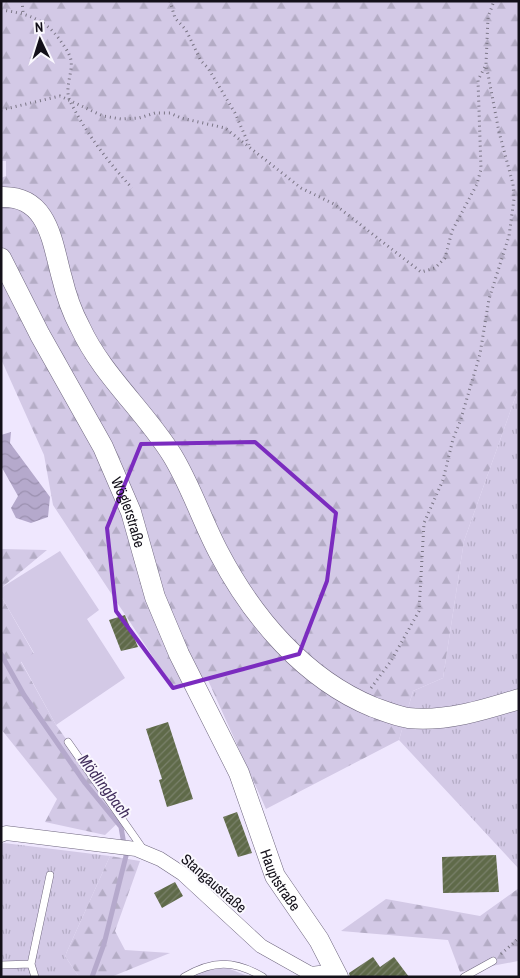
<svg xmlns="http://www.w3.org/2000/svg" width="520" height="978" viewBox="0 0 520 978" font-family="'Archivo Narrow',sans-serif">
  <defs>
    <pattern id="grass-tufts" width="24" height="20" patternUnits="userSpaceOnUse" patternTransform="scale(1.25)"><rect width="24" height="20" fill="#d3c9e6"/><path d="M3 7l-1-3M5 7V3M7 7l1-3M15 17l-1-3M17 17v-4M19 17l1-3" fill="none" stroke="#b4acc5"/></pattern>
    <pattern id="forest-firs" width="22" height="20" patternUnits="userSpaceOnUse" patternTransform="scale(1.25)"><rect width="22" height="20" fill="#d3c9e6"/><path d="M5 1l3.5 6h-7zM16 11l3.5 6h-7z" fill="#b4acc5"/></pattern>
    <pattern id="water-waves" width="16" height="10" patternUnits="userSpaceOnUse" patternTransform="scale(1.25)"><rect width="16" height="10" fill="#b5a9cc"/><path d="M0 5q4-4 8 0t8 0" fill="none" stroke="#9b90af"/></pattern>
    <pattern id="building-hatch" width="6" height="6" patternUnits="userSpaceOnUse" patternTransform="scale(1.25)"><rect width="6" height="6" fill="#5f6a49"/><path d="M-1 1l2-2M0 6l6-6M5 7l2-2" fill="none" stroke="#7a816b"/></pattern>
  </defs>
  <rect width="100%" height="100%" fill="#efe7fe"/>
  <path fill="url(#grass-tufts)" d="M519 387V869L399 740 413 691 443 678 464 541Z
    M4 843 110 856 65 956 79 977H1V844Z"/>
  <path fill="url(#forest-firs)" d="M1 1H519V387L464 541 443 678 413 691 399 740 266 809 207 678 172 686 53 505 44 455 1 359V178L6 176V161H1Z
    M1 549 47 550 1 588Z
    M1 596 34 654 21 662 56 725 123 818 105 835 45 822 57 799 1 729Z
    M110 856 140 861 115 931 125 950 170 953 111 977H79L65 956Z
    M519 888 518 961 460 972 448 940 341 931 386 899 480 916Z"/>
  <path fill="#d3c9e6" d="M60 551 99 610 87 619 125 678 56 725 21 661 34 653 1 596V588Z
    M207 967 230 969 250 977H195Z"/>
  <path fill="url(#water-waves)" d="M11 432 10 443 50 497 48 517 31 523 16 518 11 508 18 496 1 466V435Z"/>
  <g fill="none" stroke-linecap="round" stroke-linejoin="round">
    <path stroke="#b5a9cc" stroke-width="5" d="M1 654 24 695 85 783 121 827 126 856 104 944 92 977"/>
  </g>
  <path fill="url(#building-hatch)" d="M125 615 138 647 121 651 109 620Z
    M168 722 193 799 167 807 159 780 162 779 146 729Z
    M237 812 252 853 238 857 223 817Z
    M496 855 499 892 443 893 442 857Z
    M175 882 183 896 162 908 154 893Z
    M373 957 380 967 394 957 409 977H350L349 973Z"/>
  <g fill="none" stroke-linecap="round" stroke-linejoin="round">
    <g stroke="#6e667e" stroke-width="8">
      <path id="service" d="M68 742 143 849
        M31 964 35 977
        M1 965 31 964 50 875
        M184 977C213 960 234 960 263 977
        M464 977 493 961"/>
    </g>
    <g stroke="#6e667e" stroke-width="15">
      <path id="minor" d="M1 835 6 833 136 849 160 859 183 874 261 946 311 974 336 971"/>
    </g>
    <g stroke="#6e667e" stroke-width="21">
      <g id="secondary">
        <path d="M1 197C49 195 52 243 62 278 66 295 72 312 80 327 102 375 144 410 172 455 191 486 202 521 219 553 253 618 305 679 373 707 384 711 396 716 408 718 445 722 484 710 519 699"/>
        <path id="s1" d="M1 258 40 335 103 447 131 512 155 597 179 654 239 773 275 876 319 940 338 977"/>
      </g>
    </g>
    <path stroke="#7a7585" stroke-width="3" stroke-dasharray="1 4" stroke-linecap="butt" d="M22 1 23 12
      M170 1 175 18 186 30 201 61 208 68 235 113 249 145
      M1 10C26 13 45 19 60 40 64 46 69 52 71 60 73 73 64 88 70 101 85 132 109 163 132 188
      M1 110 60 96 103 116 121 119 139 118 155 113H170L181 118 225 128 301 188 334 204 421 272 435 268 445 258 452 231 477 184 481 169 478 80 486 65
      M371 688 391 661 419 611 424 523 443 480 453 439 460 422 480 354 489 299 509 236 514 199 513 184 499 132 486 64 488 17 494 1
      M501 954 519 938"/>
    <use href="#service" stroke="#fff" stroke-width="7"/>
    <use href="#minor" stroke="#fff" stroke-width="14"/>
    <use href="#secondary" stroke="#fff" stroke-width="20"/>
  </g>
  <path fill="none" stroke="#7b2cbf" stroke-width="4" stroke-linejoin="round" d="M255 442 336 513 327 581 299 654 173 688 116 611 107 528 141 444Z"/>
  <g text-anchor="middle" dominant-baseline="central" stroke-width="4" stroke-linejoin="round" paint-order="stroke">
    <g font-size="15" fill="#131019" stroke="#faf8fe">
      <text stroke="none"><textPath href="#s1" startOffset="285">Wöglerstraße</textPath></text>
      <text stroke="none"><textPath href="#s1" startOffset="684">Hauptstraße</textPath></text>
      <text transform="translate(214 883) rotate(41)">Stangaustraße</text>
    </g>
    <g font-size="16" font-style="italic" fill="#412d5c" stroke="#faf8fe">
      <text transform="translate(105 786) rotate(53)">Mödlingbach</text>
    </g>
  </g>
  <rect width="520" height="978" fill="none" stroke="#131019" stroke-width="5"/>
  <g transform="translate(40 40) rotate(356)" stroke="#faf8fe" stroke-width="4" paint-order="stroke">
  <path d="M0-4L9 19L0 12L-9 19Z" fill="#131019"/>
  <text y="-8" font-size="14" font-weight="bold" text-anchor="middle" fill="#131019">N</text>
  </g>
</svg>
